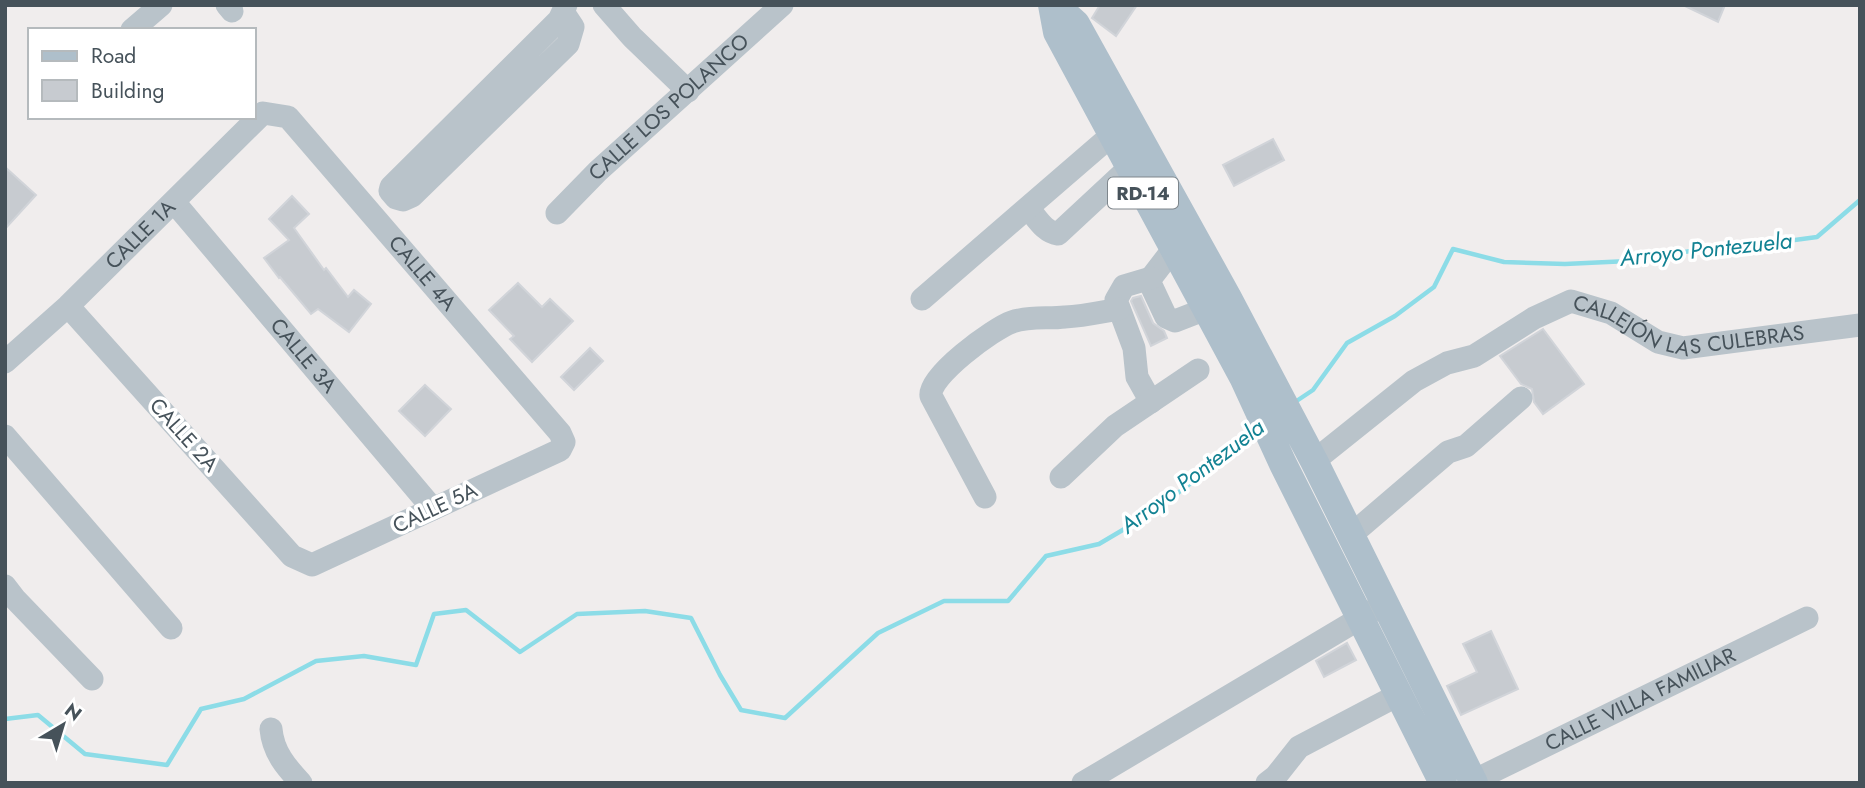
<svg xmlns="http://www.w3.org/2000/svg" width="1865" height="788" viewBox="0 0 1865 788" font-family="Jost,sans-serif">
  <rect width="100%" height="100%" fill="#f0eded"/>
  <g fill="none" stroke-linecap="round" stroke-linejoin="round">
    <path stroke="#8cdce7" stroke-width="4.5" d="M1295 402 1313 390 1347 343 1395 316 1434 287 1453 249 1504 262 1565 264 1629 261 1703 249 1765 244 1817 237 1860 200
      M5 719 38 715 85 754 167 765 201 709 244 699 316 661 364 656 416 665 434 614 466 610 520 652 577 614 645 611 691 618 720 675 741 710 785 718 878 633 944 601H1008L1046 556 1099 544 1148 515 1206 472 1242 436 1255 428"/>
  </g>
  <path fill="#c7cbd0" stroke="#d1d4d9" stroke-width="2" d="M1100 5H1137L1116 36 1092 18Z
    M1683 5H1725L1718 22Z
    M1273 139 1284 160 1234 186 1223 165Z
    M5 167 36 195 5 229Z
    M292 196 309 214 294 228 324 270 326 268 348 297 354 290 371 304 349 332 318 309 311 314 280 277 279 278 264 258 289 240 269 219Z
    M518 283 542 307 550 299 573 321 532 362 510 339 514 336 489 310Z
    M1141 296 1153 323 1164 331 1167 338 1151 346 1131 301 1133 298Z
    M1543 329 1584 384 1543 414 1534 402 1532 389 1521 384 1500 356Z
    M590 348 603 361 574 390 561 377Z
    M425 385 451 409 425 436 399 411Z
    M1491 631 1518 689 1461 715 1447 686 1477 672 1463 644Z
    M1347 643 1356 660 1324 677 1316 661Z"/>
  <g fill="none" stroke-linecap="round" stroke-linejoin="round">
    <g stroke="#b9c3ca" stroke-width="23">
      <path d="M227 5 232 11"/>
      <path d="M604 5 632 37 688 91"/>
      <path d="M563 12 573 27 568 44 412 196 403 200 396 198 390 191 391 187 559 20 566 5"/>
      <path d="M132 30 161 5"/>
      <path id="s1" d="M174 202 433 509"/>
      <path d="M1028 208C1037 218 1044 232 1058 234L1129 168"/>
      <path id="s2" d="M557 213 598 171 782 5"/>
      <path d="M1174 248 1151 278 1150 283 1166 317 1175 321 1206 309"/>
      <path d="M922 299 1113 134"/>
      <path id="s3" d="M5 362 68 306 263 113 288 117 560 433 564 442 560 450 312 565 292 556 68 306"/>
      <path d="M1151 402 1137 377 1134 348 1116 300 1124 286 1151 278"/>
      <path d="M5 436 171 628"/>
      <path id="s4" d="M1314 461 1414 381 1447 363 1474 356 1534 318 1571 301 1611 313 1658 342 1683 348 1860 325"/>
      <path d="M1061 477 1115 426 1198 370"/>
      <path d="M985 497 931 396C927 377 994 328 1012 322 1029 316 1048 319 1065 317 1084 316 1101 312 1119 309"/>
      <path d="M1351 535 1448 452 1466 446 1521 398"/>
      <path d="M5 586 15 599 92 679"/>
      <path d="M271 729C273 752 286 767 301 783"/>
      <path id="s5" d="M1473 781 1807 618"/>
      <path d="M1083 783 1374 610"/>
      <path d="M1267 783 1276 776 1299 747 1398 695"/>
    </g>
    <path stroke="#aebfcb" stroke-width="28" d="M1052 5 1057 32 1243 377 1283 464 1443 783
      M1055 5 1076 24 1228 298 1314 461 1474 783"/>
  </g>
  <g text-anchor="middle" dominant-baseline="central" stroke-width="7" stroke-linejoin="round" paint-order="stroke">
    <rect fill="#fff" stroke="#7e868c" stroke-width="2" x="1108" y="177.5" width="70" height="31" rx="5"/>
    <g font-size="19" font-weight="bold" fill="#46525a">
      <text x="1143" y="193">RD-14</text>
    </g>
    <g font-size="21" fill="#46525a" stroke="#fff">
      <text stroke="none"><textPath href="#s2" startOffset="154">CALLE LOS POLANCO</textPath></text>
      <text stroke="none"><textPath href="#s3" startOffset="186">CALLE 1A</textPath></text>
      <text stroke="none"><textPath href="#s3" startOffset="590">CALLE 4A</textPath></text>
      <text stroke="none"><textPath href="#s4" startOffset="429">CALLEJÓN LAS CULEBRAS</textPath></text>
      <text stroke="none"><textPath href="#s1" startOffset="201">CALLE 3A</textPath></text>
      <text transform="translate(184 435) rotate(48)">CALLE 2A</text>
      <text transform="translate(435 508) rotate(-25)">CALLE 5A</text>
      <text stroke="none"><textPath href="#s5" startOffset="186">CALLE VILLA FAMILIAR</textPath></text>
    </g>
    <g font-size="23" font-style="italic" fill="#128293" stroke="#fff">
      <text transform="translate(1706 249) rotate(-6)">Arroyo Pontezuela</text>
      <text transform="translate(1192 476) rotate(-37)">Arroyo Pontezuela</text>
    </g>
  </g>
  <rect width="1865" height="788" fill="none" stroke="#46525a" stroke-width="14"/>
  <rect x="28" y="28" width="228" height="91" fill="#ffffff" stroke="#b5babd" stroke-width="2"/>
  <rect x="42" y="51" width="35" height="10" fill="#aebfcb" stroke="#b5babd" stroke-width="2"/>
  <text x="91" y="63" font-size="21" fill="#46525a">Road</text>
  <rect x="42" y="80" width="35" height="21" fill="#c7cbd0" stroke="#b5babd" stroke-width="2"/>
  <text x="91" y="98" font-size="21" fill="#46525a">Building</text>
  <g transform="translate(63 725) rotate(38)" stroke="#ffffff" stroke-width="5" paint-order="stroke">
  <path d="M0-5L12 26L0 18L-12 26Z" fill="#46525a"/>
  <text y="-10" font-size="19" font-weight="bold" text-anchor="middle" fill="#46525a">N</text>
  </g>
</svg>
